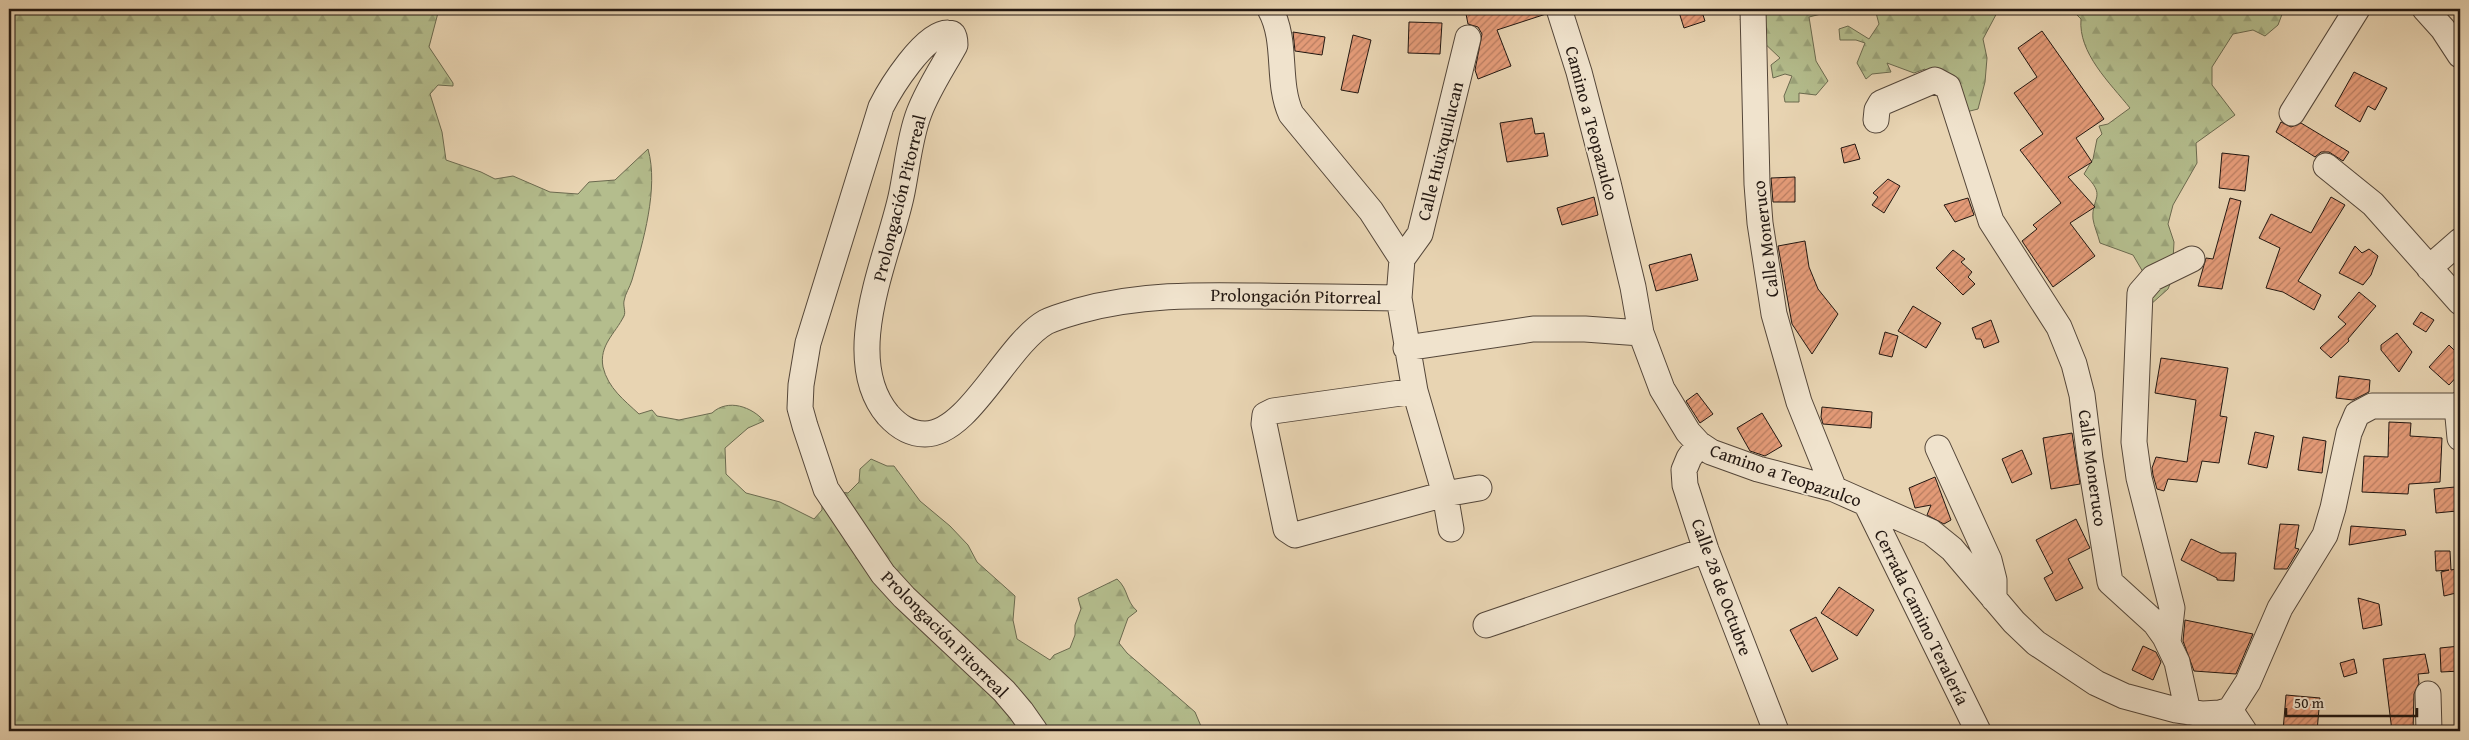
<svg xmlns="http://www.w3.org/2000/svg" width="2469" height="740" viewBox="0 0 2469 740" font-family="'Gentium Book Plus',serif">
  <defs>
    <pattern id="forest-firs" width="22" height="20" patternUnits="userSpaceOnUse" patternTransform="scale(1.25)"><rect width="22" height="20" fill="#b4bd8d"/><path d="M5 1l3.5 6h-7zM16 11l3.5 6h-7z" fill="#9aa279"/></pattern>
    <pattern id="building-hatch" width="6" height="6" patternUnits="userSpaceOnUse" patternTransform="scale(1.25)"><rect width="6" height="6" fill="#e49b78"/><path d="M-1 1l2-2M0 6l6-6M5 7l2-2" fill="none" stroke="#b87d61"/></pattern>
  </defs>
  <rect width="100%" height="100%" fill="#e8d4b2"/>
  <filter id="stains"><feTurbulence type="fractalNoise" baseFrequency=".004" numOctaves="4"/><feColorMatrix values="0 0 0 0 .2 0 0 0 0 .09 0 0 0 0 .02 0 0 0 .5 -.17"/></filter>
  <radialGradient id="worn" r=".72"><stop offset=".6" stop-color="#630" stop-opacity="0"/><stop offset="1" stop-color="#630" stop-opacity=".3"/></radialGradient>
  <path fill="url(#forest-firs)" stroke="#6b6a4f" d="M9 9H439L429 47 453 83V86L438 85 430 94 442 132 446 160 481 172 495 179 513 176 550 192 578 194 589 182 615 180 648 149C659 188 643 242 632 280 630 287 625 294 624 301 623 306 626 312 624 316 615 334 599 345 603 367 608 388 624 400 639 414L652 410 657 416 679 420 712 413C728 398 752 407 764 421L748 428 725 448 726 474 746 493 780 502 814 519 822 510V499L833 491 848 493 859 482 860 469 871 459 887 466H894L920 501 950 526 968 545 977 562 1015 596 1013 620 1017 639 1050 660 1054 655 1070 648 1075 635V625L1081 609 1078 598 1117 579C1129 590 1125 600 1137 611L1128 618 1119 643 1127 653 1195 712 1203 731H9Z
    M1745 9H1826L1821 14 1809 17 1816 61 1828 81 1816 95 1799 93V102H1785L1784 96 1792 76 1785 74 1773 78 1771 65 1780 58 1740 20Z
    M1875 9H1999L1983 39 1987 58 1985 82 1978 109 1962 113 1925 69 1914 73 1887 63 1891 72 1872 74 1866 79 1857 63 1865 43 1856 40H1840L1839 29 1848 26 1869 39 1879 24Z
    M2071 9H2284L2278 25 2265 36 2253 30 2233 34 2212 67V85L2235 115 2196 143 2197 163 2173 205 2168 224 2174 242 2172 279 2168 289 2150 305 2143 272 2133 255 2100 243C2098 235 2094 226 2093 219 2091 197 2108 197 2084 174L2093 159 2097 139 2102 134 2099 126 2108 124 2130 108C2110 83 2078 53 2081 19Z"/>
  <path fill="url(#building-hatch)" stroke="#221711" d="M1465 9H1545L1546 14 1497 30 1511 66 1478 79 1475 70 1482 34 1478 27 1468 24Z
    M1678 9H1701L1705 21 1684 28Z
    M1409 22 1442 23 1440 54 1408 53Z
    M2042 31 2104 119 2076 138 2092 162 2068 177 2095 207 2070 223 2095 256 2053 287 2022 241 2037 229 2033 225 2061 203 2020 150 2043 134 2014 93 2037 77 2018 48Z
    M1293 32 1325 37 1322 55 1295 51Z
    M1353 35 1371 40 1358 93 1341 90Z
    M2354 72 2387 88 2375 110 2368 106 2360 122 2335 106Z
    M1532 118 1535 134 1544 133 1548 156 1507 162 1500 123Z
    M2281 122 2291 127 2301 123 2349 152 2343 161 2329 152H2321L2315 157 2276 132Z
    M1855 144 1860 159 1844 163 1841 148Z
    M2222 153 2249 156 2245 191 2219 188Z
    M1795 177V202H1773L1771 178Z
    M1888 179 1900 186 1884 213 1872 205 1878 197 1873 193Z
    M1594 197 1598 215 1562 225 1557 208Z
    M2331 197 2345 205 2298 281 2321 295 2314 310 2283 292 2266 288 2280 248 2259 238 2271 214 2311 233Z
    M1968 198 1974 215 1955 222 1944 205Z
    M2230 198 2241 201 2222 289 2198 286 2206 258 2213 259Z
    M1805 241 1809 267 1818 289 1838 314 1812 354 1792 324 1778 246Z
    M2355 246 2362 253 2369 249 2378 256 2371 275 2363 285 2339 273Z
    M1953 250 1965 259 1961 262 1972 272 1968 277 1975 284 1963 295 1936 268Z
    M1691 254 1698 280 1656 291 1649 265Z
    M2359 292 2376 306 2348 339 2349 341 2331 358 2320 348 2346 324 2338 317Z
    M1913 306 1941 323 1926 348 1898 331Z
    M2421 312 2434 320 2426 332 2413 324Z
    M1991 320 1999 342 1984 348 1981 339H1976L1972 328Z
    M1885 332 1898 336 1892 357 1879 354Z
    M2397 333 2412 352 2399 372 2381 350V345Z
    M2449 345 2460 356V373L2449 385 2429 367Z
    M2161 358 2228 368 2220 416 2227 417 2219 463 2202 461 2197 482 2168 479 2164 491 2157 489 2153 475 2152 468 2156 457 2187 462 2196 400 2155 393Z
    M2339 376 2370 380 2369 392 2353 400 2336 398Z
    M1697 393 1713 414 1700 423 1686 401Z
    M1822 407 1872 412 1871 428 1823 424 1821 417Z
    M1762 413 1782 446 1765 456 1750 451 1737 428Z
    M2389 422 2411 423 2410 436 2442 438 2440 482 2409 484 2408 494 2362 492 2364 456 2388 457Z
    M2255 432 2274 436 2267 468 2248 464Z
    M2072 433 2080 484 2051 489 2043 438Z
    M2303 437 2326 441 2322 473 2298 470Z
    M2022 450 2032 474 2012 483 2002 459Z
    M1935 477 1951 520 1944 524 1927 515 1931 505 1915 508 1909 488Z
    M2455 487 2457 511 2436 513 2434 489Z
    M2076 519 2090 548 2068 559 2083 588 2056 601 2044 578 2053 573 2036 540Z
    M2280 524 2299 525 2295 548 2299 549 2287 569H2274Z
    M2351 526 2405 530 2406 535 2349 545Z
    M2191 539 2221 553H2236L2234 581 2217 580V578L2181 560Z
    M2435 551H2450L2451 570 2460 568V592L2444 596 2441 572 2449 570 2436 571Z
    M1839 587 1874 610 1857 636 1821 613Z
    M2358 598 2379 604 2382 625 2363 629Z
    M1816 617 1838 659 1812 672 1790 630Z
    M2185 620 2253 634 2236 674 2194 671 2183 641Z
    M2143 646 2156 652 2161 662 2153 680 2132 670Z
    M2460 646V671L2441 672 2440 648Z
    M2425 654 2429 673 2418 674 2419 683 2414 694 2413 731H2392L2383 659Z
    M2354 659 2357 673 2344 677 2340 663Z
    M2286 695 2320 698 2317 731H2283Z"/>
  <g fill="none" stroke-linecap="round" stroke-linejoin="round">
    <g stroke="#544639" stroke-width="27">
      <path id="minor" d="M1270 9C1288 42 1276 81 1291 114L1371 211 1402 259 1399 298 1415 391 1273 411 1265 415 1264 424 1286 529 1295 535 1445 494 1479 488
        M1559 9 1579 72 1608 183 1633 287 1641 333 1662 389 1688 432 1699 444 1711 452 1758 469 1834 489 1931 532 1952 549 2014 622 2036 643 2096 683 2124 696 2176 710 2203 714 2220 713 2230 710 2248 682 2280 608 2325 535 2333 508 2349 433 2357 414 2372 406H2457L2460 404
        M1753 9 1757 184 1760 223 1774 314 1799 402 1834 489
        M2425 9 2443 29 2460 55
        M2292 113 2357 9
        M1876 120 1877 110 1881 103 1935 80 1948 87 1991 221 2059 327 2074 364 2082 395 2090 459 2110 582 2155 623 2165 637 2177 662 2188 712
        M2326 166 2373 204 2460 302
        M1402 259 1420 234 1468 38
        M2429 268 2460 241
        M1406 348 1533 329H1585L1641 333
        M1415 391 1445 494 1451 529
        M2457 406 2460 438
        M1699 444 1689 458 1684 470 1685 485 1706 550 1776 731
        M1938 448 1989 560 1994 580V599
        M1866 503 1978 731
        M1486 625 1706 550
        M2168 642 2172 608 2139 478 2134 442 2140 293 2153 278 2192 259
        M2428 694 2429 731
        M2230 710 2244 731
        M1035 731 1021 711 1004 691 904 597 883 574 826 489 805 426 800 408 801 385 808 343 881 107C890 89 925 32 948 33 955 33 955 39 955 45 943 67 928 89 919 113 909 139 907 170 901 197 887 260 840 358 888 415 898 426 909 434 925 434 969 434 1007 344 1046 322 1056 317 1068 314 1078 311 1138 294 1198 295 1260 296 1306 297 1353 297 1399 298"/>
    </g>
    <use href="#minor" stroke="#f0e3cd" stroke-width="25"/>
  </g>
  <g text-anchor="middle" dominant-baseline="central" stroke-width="4" stroke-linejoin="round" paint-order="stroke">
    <g font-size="18" fill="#221711" stroke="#f0e3cd">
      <text transform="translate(1592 123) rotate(75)">Camino a Teopazulco</text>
      <text transform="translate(1440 151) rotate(-76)">Calle Huixquilucan</text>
      <text transform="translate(899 198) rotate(-76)">Prolongación Pitorreal</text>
      <text transform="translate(1765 239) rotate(-97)">Calle Moneruco</text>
      <text transform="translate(1296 296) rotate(1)">Prolongación Pitorreal</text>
      <text transform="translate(2093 468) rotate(82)">Calle Moneruco</text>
      <text transform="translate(1786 475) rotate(19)">Camino a Teopazulco</text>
      <text transform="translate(1722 587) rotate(70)">Calle 28 de Octubre</text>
      <text transform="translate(1922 617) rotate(64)">Cerrada Camino Teralería</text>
      <text transform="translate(945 634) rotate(45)">Prolongación Pitorreal</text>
    </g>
  </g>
  <rect width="2469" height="740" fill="none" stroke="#e8d4b2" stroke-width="30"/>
  <rect x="10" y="10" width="2449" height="720" fill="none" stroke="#221711" stroke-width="2.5"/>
  <rect x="15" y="15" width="2439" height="710" fill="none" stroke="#221711"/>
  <path d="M2286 708v8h131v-8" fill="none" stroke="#221711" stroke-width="2.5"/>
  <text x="2294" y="708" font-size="15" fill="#221711" stroke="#f0e3cd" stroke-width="4" paint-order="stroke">50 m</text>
  <rect width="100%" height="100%" filter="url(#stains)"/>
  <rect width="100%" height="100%" fill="url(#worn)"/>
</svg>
